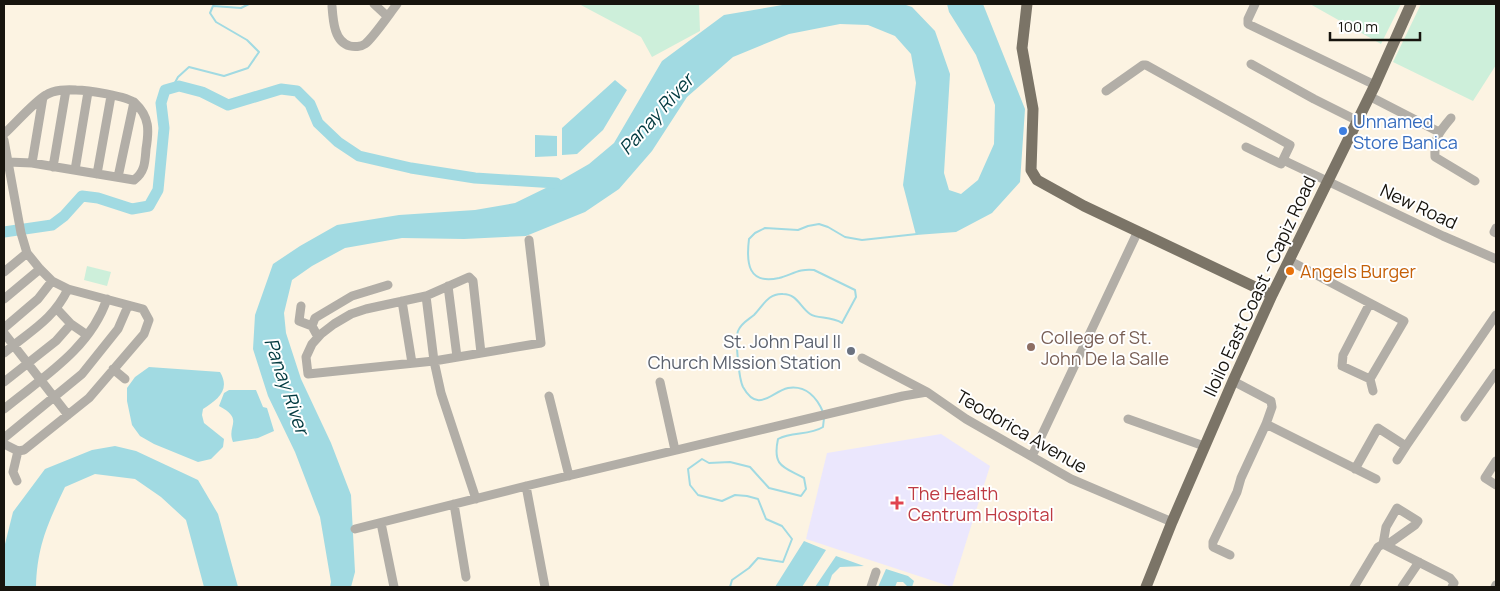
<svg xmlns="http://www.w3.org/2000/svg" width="1500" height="591" viewBox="0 0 1500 591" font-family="Manrope,sans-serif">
  <rect width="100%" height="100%" fill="#fcf3e2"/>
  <path fill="#ebe7fd" d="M941 434 990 466 952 587 806 539 827 453Z"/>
  <path fill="#cdefda" d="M579 4H699L700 31 652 57 641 37Z
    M1310 4H1401L1381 44Z
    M1421 4H1496V65L1473 101 1393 62Z
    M87 266 111 272 107 286 84 280Z"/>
  <path fill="#a1dae2" d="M788 4H903L912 7 935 31 950 74 944 173 949 190 961 194 978 180 994 144 995 105 976 55 949 12 947 4H983L1025 109 1020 182 992 213 956 232 916 235 903 185 916 83 911 54 895 36 868 25 840 24 789 34 733 57 687 97 652 151 619 189 585 212 526 236 464 239 402 238 345 248 312 266 292 280 284 313 286 333 301 379 331 443 351 495 355 572 351 587H330L331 582 320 517 295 452 268 396 253 349 255 315 273 264 300 246 337 225 399 215 475 210 515 203 556 183 589 164 614 143 662 61 724 15Z
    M615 80 627 90 603 130 577 154 562 155V128Z
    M535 135 557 136V156L535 157Z
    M149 367 220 372C231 390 217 400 203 409L202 415 204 423 224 439 223 447 211 459 198 462 154 444 140 436 132 425 127 401V388L135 377Z
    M229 390H256L263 407 267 408 274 431 258 438 233 442C226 425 245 420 219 406L224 393Z
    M115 446 136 451 198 480 218 514 238 587H204L186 520 161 497 135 479 95 474 65 487C48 523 37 546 36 587H4V548L13 512 45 469 92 450Z
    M804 541 826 550 802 587H775Z
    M836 556 864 566 840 567 832 575 828 587H815Z
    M886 569 908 576 914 581 912 587H908L903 582H897L895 587H878Z"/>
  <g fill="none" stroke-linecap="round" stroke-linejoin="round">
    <path stroke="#a1dae2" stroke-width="2" d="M172 88 178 77 189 67 224 76 248 68 259 52 247 40 216 22 210 13 213 6 241 8 249 4
      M823 412C817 398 806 385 788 388 771 392 758 414 743 387 739 379 735 340 738 331 741 323 748 320 754 315 763 306 768 293 783 294 797 294 800 307 810 314 817 319 831 316 842 323L856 297 855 290 814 270C800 268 791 275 779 278 748 285 746 263 749 239L755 233 765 228 798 230 808 226 819 224 828 227 845 237 862 240 917 234
      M730 587 732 580 749 568 758 558 783 562 792 539 782 526 766 519 758 499 747 496 735 495 722 501 698 495 690 485 688 469 702 459 709 463 730 462 750 467 769 488 801 496 806 489 804 478C784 467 772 467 778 439 792 431 809 436 823 427L824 418"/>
    <path stroke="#a1dae2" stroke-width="11" d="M4 232 52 225 64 216 82 196 98 198 132 209 149 206 158 190 164 128 161 103 165 90 179 86 202 92 228 105 281 89 297 91 310 104 318 123 338 142 359 156 411 168 475 178 556 183"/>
    <path stroke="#b2aea7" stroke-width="9" d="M374 4 387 16
      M1255 4 1248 19V24L1375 85
      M332 6C333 20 334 42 350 46 354 47 361 47 365 44 373 38 390 13 397 4
      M1251 64 1314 99 1356 120
      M1106 91 1143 65H1146L1290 145 1281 164 1246 147
      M1369 96 1439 132
      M1451 118C1439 132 1434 138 1435 157L1475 181
      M4 134C15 124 34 102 46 95 54 90 67 89 76 90 87 90 127 96 135 103 150 117 149 131 146 149 145 162 145 172 134 180L32 163 8 162
      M4 140 21 233 27 253 40 269 52 281 68 289 143 309 149 320 144 334 89 398 24 450 18 451 4 444
      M1283 160 1443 236 1496 259
      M32 163 43 97
      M53 167 66 90
      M75 170 88 92
      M97 174 111 96
      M118 177 134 102
      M1496 228 1494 232 1496 233
      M1290 261 1404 321 1370 379
      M4 272 27 253
      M448 286 457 357
      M426 296 434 361 441 393 476 499
      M4 299 40 269
      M402 301 412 363
      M1370 303 1343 355 1342 366 1370 379 1373 391
      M301 306 299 321 312 326
      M57 309 71 324 87 335
      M4 328 38 299 52 281
      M4 333 68 415
      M318 337 312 326 315 318 352 296 388 285
      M4 353C30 331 53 320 68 289
      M481 353 473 281 469 277 426 296 366 309 351 314 334 324 321 334 312 344 306 357 308 374 434 361 541 343 529 240
      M862 358 927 392 966 419 1071 479 1172 522
      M113 369 125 379
      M4 382 56 341 71 324
      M660 382 675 450
      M549 396 569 476
      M4 409C43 377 90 349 107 299
      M1465 417 1496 373
      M1128 419 1204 446
      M1266 424 1376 479
      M4 438 82 374 118 329 128 306
      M1032 456 1138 231
      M1397 460 1406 446
      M1496 461 1485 478 1496 485
      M1355 469 1378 428 1406 446 1496 315
      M17 481 13 472 18 451
      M526 486 545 587
      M454 504 466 577
      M381 523 394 587
      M355 529 526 486 903 396 927 392
      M1383 544 1450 578 1454 583 1452 587
      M1230 555 1213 547V542L1237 492 1241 478 1266 424 1272 407 1271 401 1233 381
      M871 587 876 572
      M1354 587 1378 547 1383 544 1386 527 1397 508 1418 521 1415 525 1387 545
      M1402 587 1419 562
      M1495 587 1496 585"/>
    <path stroke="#7b7467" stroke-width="11" d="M1027 4 1022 48 1033 109 1031 170 1037 180 1084 206 1272 295
      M1146 587 1172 522 1233 381 1272 295 1375 85 1411 4"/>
  </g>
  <circle fill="#3f7fe0" stroke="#fff" stroke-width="2" cx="1343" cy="131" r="5"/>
  <circle fill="#e8710a" stroke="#fff" stroke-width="2" cx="1290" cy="271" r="5"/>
  <circle fill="#8d6e63" stroke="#fff" stroke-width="2" cx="1031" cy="347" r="5"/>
  <circle fill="#6b7280" stroke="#fff" stroke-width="2" cx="851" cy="351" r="5"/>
  <path fill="#e0444e" stroke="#fff" stroke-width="2" d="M894.5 495.5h5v5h5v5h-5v5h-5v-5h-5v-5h5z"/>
  <g text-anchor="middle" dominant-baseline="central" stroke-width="4" stroke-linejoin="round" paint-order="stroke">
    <g font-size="18" fill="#366cbe" stroke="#fff" text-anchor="start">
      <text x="1353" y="121">Unnamed<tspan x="1353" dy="21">Store Banica</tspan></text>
    </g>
    <g font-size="18" fill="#17140e" stroke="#fff">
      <text transform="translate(1419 206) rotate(25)">New Road</text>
      <text transform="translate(1259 286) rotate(-65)">Iloilo East Coast - Capiz Road</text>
      <text transform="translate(1022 431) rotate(30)">Teodorica Avenue</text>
    </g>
    <g font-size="18" fill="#c56008" stroke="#fff" text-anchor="start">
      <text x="1300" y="271">Angels Burger</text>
    </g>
    <g font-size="18" fill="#785e54" stroke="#fff" text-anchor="start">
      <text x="1041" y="337">College of St.<tspan x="1041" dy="21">John De la Salle</tspan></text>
    </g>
    <g font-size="18" fill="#5b616d" stroke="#fff" text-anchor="end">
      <text x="841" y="341">St. John Paul II<tspan x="841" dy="21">Church MIssion Station</tspan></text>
    </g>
    <g font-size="18" fill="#be3a42" stroke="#fff" text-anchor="start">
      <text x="908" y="493">The Health<tspan x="908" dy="21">Centrum Hospital</tspan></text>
    </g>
    <g font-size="19" font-style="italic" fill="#023a40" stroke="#fff">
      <text transform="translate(656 114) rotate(-48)">Panay River</text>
      <text transform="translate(287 386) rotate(71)">Panay River</text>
    </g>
  </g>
  <rect width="1500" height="591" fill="none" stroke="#17140e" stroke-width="10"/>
  <path d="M1330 32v8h90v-8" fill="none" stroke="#17140e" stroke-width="2.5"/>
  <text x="1338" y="32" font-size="15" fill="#17140e" stroke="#ffffff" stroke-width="4" paint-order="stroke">100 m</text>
</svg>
